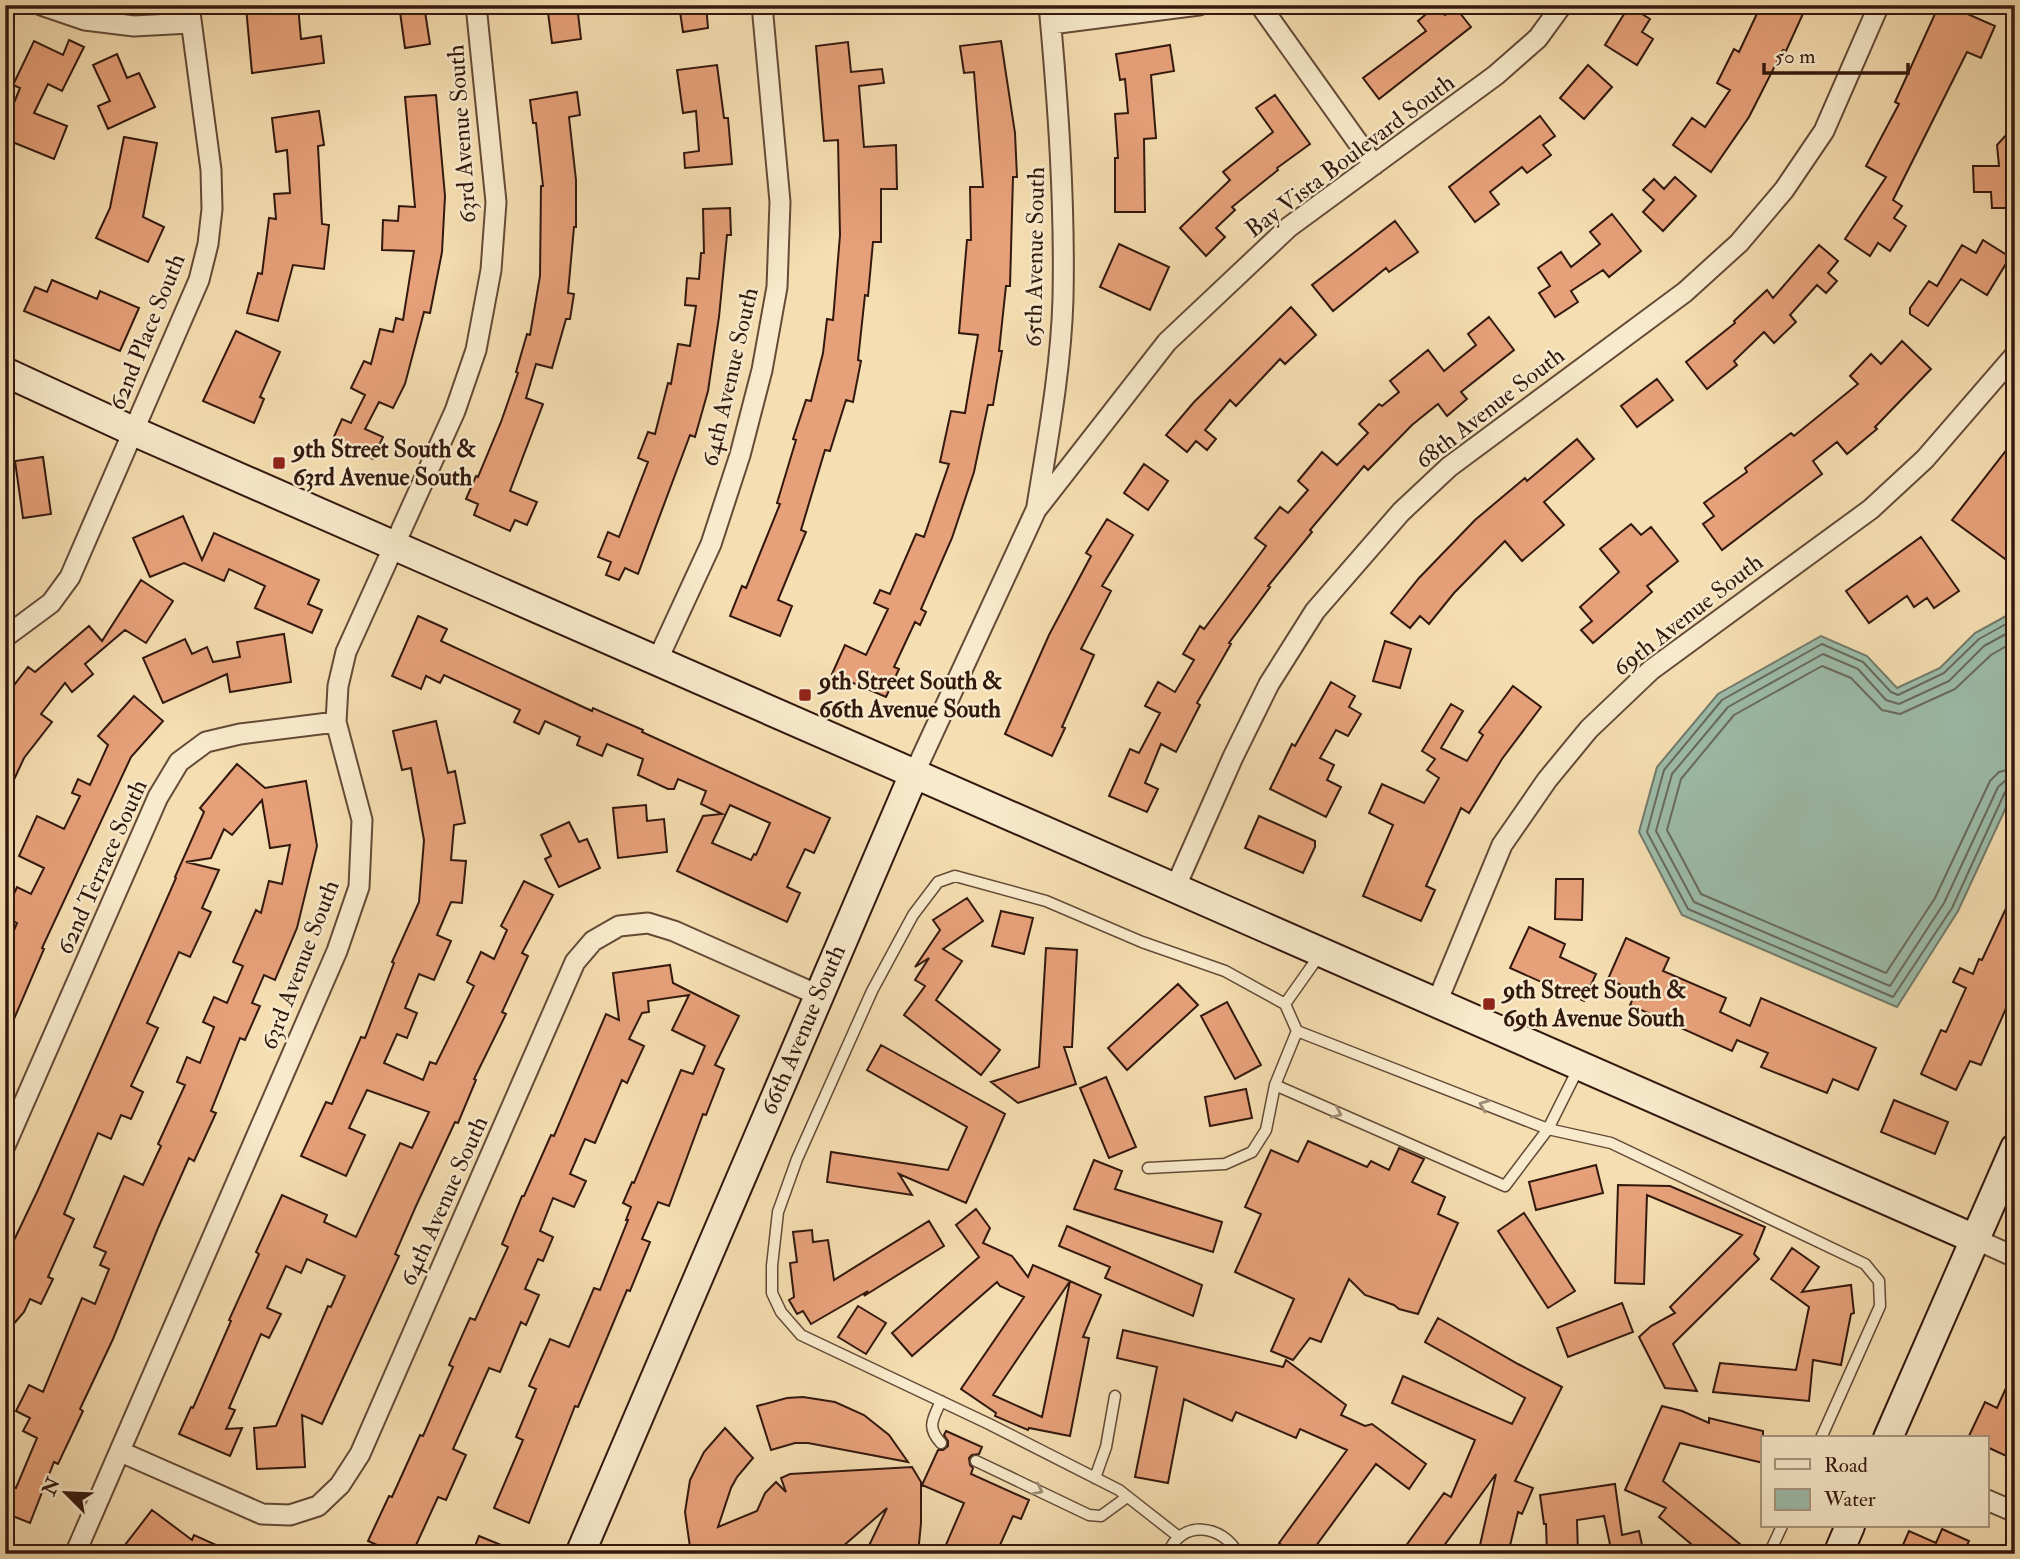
<svg xmlns="http://www.w3.org/2000/svg" width="2020" height="1559" viewBox="0 0 2020 1559" font-family="'IM FELL Double Pica',serif">
  <rect width="100%" height="100%" fill="#f5deb1"/>
  <filter id="stains"><feTurbulence type="fractalNoise" baseFrequency=".00286" numOctaves="4"/><feColorMatrix values="0 0 0 0 .2 0 0 0 0 .09 0 0 0 0 .02 0 0 0 .5 -.17"/></filter>
  <radialGradient id="worn" r=".72"><stop offset=".6" stop-color="#630" stop-opacity="0"/><stop offset="1" stop-color="#630" stop-opacity=".3"/></radialGradient>
  <path fill="#9cbca9" stroke="#727a6b" stroke-width="2" d="M2015 611V788L1958 911 1897 1007 1682 915 1639 832 1657 767 1718 694 1821 636 1867 656 1897 688 1940 668 1975 633Z"/>
  <g fill="none" stroke-linecap="round" stroke-linejoin="round">
    <path stroke="#686a5c" stroke-width="2" d="M2015 619 1979 639 1944 673 1898 695 1891 692 1863 662 1822 644 1722 700 1664 770 1647 832 1688 909 1893 997 1952 908 2005 792 2009 788H2015
      M2015 629 1984 646 1949 681 1899 704 1886 700 1858 669 1823 654 1728 707 1672 774 1656 831 1694 902 1890 986 1944 903 1998 787 2006 780 2015 779
      M2015 641 1991 655 1955 689 1900 714 1882 710 1851 678 1822 666 1734 715 1681 779 1667 830 1701 894 1886 973 1935 898 1990 781 1999 772 2015 768"/>
  </g>
  <path fill="#e7a17a" stroke="#33180e" stroke-width="2" fill-rule="evenodd" d="M298 5 301 39 321 36 324 63 252 73 246 7Z
    M399 5H424L430 44 405 48Z
    M547 5H577L581 39 552 43Z
    M679 5H706L708 28 683 32Z
    M1437 5 1445 15 1455 7 1471 27 1379 99 1363 78 1426 31 1418 21Z
    M1761 5H1807L1786 51 1783 50 1749 117 1711 172 1673 145 1692 118 1705 127 1730 90 1717 83 1734 49 1739 52Z
    M1939 5H1947L1995 26 1981 58 1967 52 1893 200 1902 206 1894 218 1906 226 1890 251 1878 243 1870 256 1845 239 1886 177 1866 166 1899 104 1895 102Z
    M1629 6 1650 19 1642 32 1653 39 1637 65 1605 45Z
    M69 40 84 47 62 91 48 84 34 113 67 126 54 159 5 139V125L20 88 13 85 34 41 63 55Z
    M1001 41 1015 133 1017 177H1013L1010 286H1006L999 351H1002L993 405H988L974 472 952 538 921 609 926 612 920 625 915 622 894 667 899 669 886 697 832 674 845 645 866 655 888 609 874 603 880 590 890 594 916 534 924 537 949 464 940 462 951 411 965 413 978 335 959 333 967 240H971L970 187H983L974 72 964 73 960 46Z
    M848 42 851 72 882 69 884 83 859 86 864 147 896 145 897 189H881V242H873L868 296 865 295 858 360 861 361 853 402 846 400 830 451 825 450 801 530 806 532 778 600 792 606 780 636 730 616 742 586 746 588 780 504 777 503 796 440 793 439 806 400 811 401 823 353 827 319 833 320 840 235 838 140 824 141 816 46Z
    M1170 45 1174 71 1151 75 1156 138 1144 139 1145 212H1115V158H1118L1115 114 1128 113 1125 79 1120 80 1116 54Z
    M117 54 127 78 139 73 155 107 108 129 98 106 110 101 93 65Z
    M717 65 724 118H728L732 164 685 168 684 153 699 151 696 111 683 113 677 70Z
    M1588 65 1612 87 1584 119 1560 98Z
    M577 92 580 115 569 117 576 180V227H574L568 293 574 294 570 319H566L552 368 536 364 526 398 543 404 510 491 537 502 527 525 515 520 510 531 474 515 478 504 466 499 476 476 478 477 501 422 518 373 516 372 527 334 530 335 540 276 541 186H543L536 123H533L530 100Z
    M436 95 445 196 442 252 430 313 424 312 405 384 393 408 379 402 365 429 383 437 373 459 332 441 342 419 351 423 365 395 351 388 364 361 371 364 380 329 393 332 396 318 403 320 414 251 382 250 383 220 398 221 399 206 415 207 405 97Z
    M1275 95 1310 144 1277 168 1278 170 1232 207 1235 210 1216 228 1225 237 1206 256 1180 228 1230 180 1223 172 1273 132 1256 108Z
    M319 111 324 145 318 146 322 224 329 225 324 269 293 265 278 321 247 313 258 273 262 274 269 218 276 219 274 194 290 193 287 150 276 152 272 118Z
    M1540 116 1555 136 1543 145 1551 155 1527 173 1522 167 1490 192 1499 204 1475 222 1449 187Z
    M2015 125V208H1992L1991 192H1974L1973 166H1999L1997 145Z
    M124 137 157 143 143 217 164 227 148 262 96 238 110 208Z
    M1675 177 1696 196 1663 231 1643 212 1654 200 1643 190 1654 179 1664 189Z
    M730 208 731 235H727L719 317 708 391 695 437 690 435 638 574 625 568 619 580 606 575 611 562 598 557 608 532 619 537 648 462 638 458 648 432 655 434 668 383 671 384 678 344 690 346 696 306 685 305 687 278 699 279 701 253H704L703 209Z
    M1612 214 1641 251 1609 277 1603 270 1571 291 1578 302 1555 317 1539 293 1550 286 1538 268 1561 252 1571 267 1600 244 1590 232Z
    M1395 221 1418 252 1389 272 1386 268 1333 311 1312 285Z
    M1983 240 2010 257 1987 295 1961 279 1928 326 1910 314V308L1929 281 1937 286 1962 245 1976 253Z
    M1119 244 1169 267 1150 310 1100 287Z
    M1819 245 1838 261 1828 273 1837 281 1826 293 1817 285 1790 315 1796 322 1774 343 1764 332 1734 361 1737 365 1707 389 1686 362 1735 323 1734 321 1767 290 1773 298Z
    M52 280 97 299 100 291 139 308 120 351 24 311 35 287 47 292Z
    M1291 307 1316 335 1285 364 1280 359 1236 406 1230 400 1205 430 1216 439 1207 450 1196 441 1187 452 1166 435 1194 402Z
    M1489 317 1514 350 1461 392 1467 399 1447 416 1438 404 1412 425 1368 470 1364 466 1310 530 1312 532 1268 586 1270 587 1229 643 1231 644 1197 703 1200 705 1176 752 1161 744 1145 783 1158 789 1147 812 1109 796 1130 749 1139 753 1160 713 1145 706 1158 682 1175 692 1194 660 1183 654 1200 626 1204 629 1266 546 1255 538 1280 507 1288 513 1308 490 1298 481 1322 452 1337 465 1368 433 1359 424 1379 404 1382 406 1399 392 1390 381 1428 350 1444 371 1476 345 1468 334Z
    M236 331 280 352 260 397 264 399 254 423 203 401Z
    M1902 341 1931 369 1875 427 1877 429 1847 454 1837 442 1813 461 1822 474 1722 550 1703 524 1714 516 1704 503 1747 472 1745 468 1791 433 1794 436 1858 384 1850 376 1871 354 1881 364Z
    M1657 379 1673 400 1637 427 1621 406Z
    M1577 439 1594 459 1544 502 1564 525 1522 561 1505 541 1454 593 1429 624 1420 616 1410 628 1391 613 1419 578 1475 520 1525 478 1527 481Z
    M2015 439V551L2008 561 1952 520Z
    M43 457 51 514 23 518 15 461Z
    M1144 464 1168 481 1148 510 1124 493Z
    M183 516 202 560 214 533 319 580 308 604 322 610 312 633 255 608 265 586 229 569 224 581 184 563 150 577 133 538Z
    M1107 519 1133 535 1102 586 1111 591 1081 649 1094 655 1062 727 1065 728 1052 756 1005 734 1049 635 1091 556 1086 553Z
    M1631 524 1641 535 1651 527 1678 561 1647 586 1652 592 1593 643 1581 630 1592 621 1580 607 1619 572 1600 549Z
    M1921 537 1959 591 1934 608 1927 598 1914 607 1907 596 1869 623 1846 591Z
    M141 580 173 601 146 643 125 630 85 664 93 674 72 692 65 683 41 714 52 722 24 758 5 799V697L28 667 35 672 89 626 102 641Z
    M418 616 447 629 441 641 592 711 593 708 643 730 642 732 830 818 814 853 805 849 787 887 800 893 787 922 677 871 703 816 722 814 701 804 706 791 678 779 674 789H668L638 775 643 759 607 744 602 756 577 745 580 737 545 721 539 734 514 722 520 710 444 675 440 683 426 676 421 689 392 676ZM730 805 770 823 756 855 754 854 751 860 712 843Z
    M284 634 291 682 230 692 227 674 163 703 143 658 185 639 192 654 207 647 213 662 240 657 237 642Z
    M1385 641 1411 649 1400 688 1373 681Z
    M1331 682 1355 696 1349 707 1361 714 1348 736 1336 730 1320 758 1334 765 1327 780 1341 787 1326 817 1270 789 1292 744 1295 746Z
    M1513 686 1541 707 1502 759 1469 813 1461 808 1426 886 1435 890 1421 921 1363 896 1393 825 1369 813 1382 784 1424 803 1439 778 1427 770 1435 759 1422 751 1451 704 1463 711 1441 748 1467 761 1483 735 1479 732Z
    M134 696 163 721 131 757 42 948 44 949 5 1040V952L17 923 5 918V914L17 887 31 894 44 868 19 856 37 816 64 829 80 796 72 793 78 779 90 785 108 745 98 736Z
    M436 721 448 773 455 771 465 823 454 825 451 860 466 861 462 903 451 902 437 935 451 941 434 980 419 974 405 1008 417 1013 407 1038 397 1034 384 1063 423 1080 430 1062 436 1064 474 986 467 982 481 952 494 959 507 930 501 926 524 881 553 895 522 953 528 956 502 1012 506 1014 474 1079 476 1080 458 1123 455 1122 416 1206 395 1254 399 1256 322 1424 302 1415 305 1467 257 1469 254 1428 276 1426 328 1306 331 1307 345 1276 307 1259 301 1273 286 1266 267 1308 281 1314 269 1338 261 1334 229 1408 235 1410 226 1429 242 1428 230 1456 179 1434 191 1407 193 1408 231 1321 229 1320 259 1254 256 1252 282 1195 327 1215 324 1222 356 1237 400 1143 412 1148 429 1112 367 1090 349 1128 365 1135 346 1176 301 1156 326 1102 332 1104 361 1037 365 1038 394 963 392 962 419 902 424 840 411 768 402 770 393 731Z
    M237 764 265 788 306 781 317 846 297 928 275 980 264 975 252 1003 260 1006 245 1040 240 1038 211 1111 216 1113 194 1161 189 1158 158 1228 113 1339 80 1409 83 1411 58 1464 54 1462 30 1523 5 1513V1484L16 1488 37 1438 23 1431 30 1418 16 1411 29 1385 43 1392 82 1298 95 1304 109 1269 100 1265 106 1252 94 1247 124 1176 143 1185 161 1146 158 1144 185 1085 177 1082 187 1057 200 1063 214 1027 203 1022 214 997 227 1003 243 966 233 962 256 910 261 913 269 881 282 884 290 845 270 848 262 800 232 835 224 829 211 858 186 862 219 870 202 908 211 912 190 957 179 952 147 1023 158 1028 131 1086 143 1092 131 1119 121 1115 111 1139 98 1133 64 1214 74 1219 48 1277 53 1279 41 1304 30 1299 24 1312 5 1334V1259L38 1190 176 878 175 877 204 812 200 808Z
    M646 805 647 821 664 819 667 852 618 858 613 808Z
    M1259 816 1315 841V847L1303 873 1245 848Z
    M569 822 579 842 587 839 600 868 559 887 545 859 551 856 541 835Z
    M1556 879H1583L1582 920 1555 919Z
    M2015 889V988L1981 1065 1970 1061 1956 1090 1921 1074 1941 1030 1946 1032 1966 988 1953 982 1960 968 1973 974 1979 959 1982 960Z
    M967 898 983 921 943 949 962 961 936 1000 1000 1050 981 1075 904 1015 925 986 915 980 929 958 915 967 940 930 933 920Z
    M1001 911 1033 918 1024 954 992 946Z
    M1529 927 1565 944 1560 957 1596 974 1584 1001 1510 968Z
    M1626 938 1669 958 1663 971 1726 998 1720 1012 1750 1026 1761 998 1876 1048 1858 1090 1833 1079 1827 1093 1761 1067 1768 1053 1737 1040 1732 1051 1630 1005 1636 992 1608 979Z
    M1046 948 1077 950 1072 1047H1064L1076 1084 1018 1103 991 1082 1039 1067Z
    M670 965 673 983 739 1016 715 1065 724 1069 706 1115 703 1114 669 1206 658 1202 642 1239 650 1242 630 1291 627 1290 578 1407 575 1406 529 1523 494 1508 523 1440 516 1437 536 1389 529 1386 550 1339 569 1347 594 1288 600 1290 628 1220H626L631 1207 623 1203 632 1182 634 1183 681 1070 693 1074 705 1046 672 1030 689 995 648 1001 649 1012 642 1013 629 1039 644 1046 627 1083 622 1080 595 1143 585 1139 570 1174 586 1181 574 1207 553 1198 540 1231 553 1237 543 1261 538 1259 525 1289 539 1295 526 1325 521 1322 500 1372 489 1368 453 1449 466 1455 446 1500 438 1497 412 1554H397L368 1541 389 1496 392 1497 420 1435 423 1436 453 1367 449 1365 470 1318 475 1320 508 1247 502 1244 522 1196H524L551 1135 554 1136 606 1014 619 1020 613 973Z
    M1178 984 1198 1005 1127 1070 1108 1048Z
    M1227 1002 1261 1065 1235 1079 1201 1016Z
    M881 1045 1005 1114 966 1203 899 1174 912 1195 827 1182 831 1152 948 1170 967 1127 867 1070Z
    M1106 1077 1136 1147 1109 1158 1080 1088Z
    M1246 1089 1252 1118 1210 1126 1205 1097Z
    M1894 1100 1948 1122 1935 1154 1881 1132Z
    M1308 1141 1367 1167 1371 1161 1389 1170 1399 1148 1424 1159 1412 1182 1445 1197 1438 1214 1458 1223 1418 1314 1399 1309 1394 1305 1365 1295 1349 1279 1321 1342 1310 1338 1293 1360 1271 1351 1294 1299 1235 1272 1261 1214 1245 1207 1271 1150 1298 1162Z
    M1094 1160 1122 1171 1115 1189 1222 1222 1213 1252 1074 1209Z
    M1596 1165 1603 1193 1536 1210 1529 1182Z
    M1618 1185 1670 1186 1765 1227 1754 1254 1759 1259 1673 1344 1697 1391 1665 1388 1639 1337 1651 1326 1675 1313 1670 1307 1742 1235 1647 1195 1644 1284 1615 1283Z
    M976 1209 990 1228 983 1243 1012 1256 1028 1277 1033 1265 1070 1281 993 1395 1042 1417 1070 1281 1101 1295 1083 1337 1089 1338 1070 1436 1029 1428 1028 1430 995 1416 996 1413 961 1389 1024 1297 1000 1286 997 1282 912 1356 892 1333 979 1257 956 1225Z
    M1524 1213 1575 1291 1548 1308 1498 1231Z
    M929 1221 944 1246 864 1296 868 1291 811 1324 803 1311 797 1314 789 1300 794 1297 790 1263 797 1262 793 1232 812 1230 813 1242 828 1240 834 1280Z
    M1067 1226 1202 1285 1193 1316 1105 1278 1110 1267 1059 1246Z
    M1792 1248 1819 1267 1802 1292 1851 1285 1854 1313 1851 1314 1841 1365 1813 1360 1809 1401 1713 1392 1720 1363 1796 1370 1809 1307 1771 1279Z
    M1622 1303 1633 1332 1568 1357 1557 1328Z
    M858 1306 886 1323 866 1354 838 1337Z
    M1438 1318 1518 1364 1562 1387 1515 1481 1533 1488 1522 1514 1518 1512 1508 1554H1478L1496 1474 1438 1554H1400L1444 1493 1451 1497 1475 1440 1392 1403 1403 1376 1512 1424 1525 1398 1425 1342Z
    M1123 1330 1283 1367 1286 1360 1346 1405 1341 1415 1365 1426 1372 1424 1426 1464 1409 1489 1376 1464 1310 1554H1293L1279 1543 1347 1450 1300 1429 1296 1438 1236 1412 1232 1421 1184 1399 1168 1483 1135 1477 1157 1367 1117 1358Z
    M2015 1368V1460L1987 1447V1438H1968L1985 1402 1997 1408Z
    M803 1397 835 1402 864 1415 889 1435 908 1462 808 1443H795L771 1450 757 1406 787 1398Z
    M1662 1406 1682 1411 1709 1423V1418L1763 1431V1463L1680 1443 1663 1481 1752 1554H1703L1659 1517 1666 1508 1625 1490Z
    M725 1428 753 1458 737 1477 731 1488 718 1527 757 1511 765 1493 776 1482 786 1492 781 1478 790 1474 912 1467 921 1482V1523L918 1554H865L887 1508 834 1554H773L766 1548 752 1554H691L685 1512 690 1480 704 1452Z
    M946 1431 982 1447 979 1454 972 1455 969 1458 970 1465 973 1468 971 1474 1029 1500 1021 1519 1013 1516 996 1554H942L964 1503 922 1485 938 1450H943L948 1446V1441L944 1435Z
    M1615 1484 1622 1535 1639 1531 1644 1554H1612L1604 1516 1577 1520 1578 1554H1547L1546 1524H1544L1540 1495Z
    M152 1510 192 1540 194 1535 236 1554H118Z
    M1942 1529 1969 1541 1963 1554H1899L1909 1531 1936 1543Z
    M479 1536 521 1553V1554H472Z"/>
  <g fill="none" stroke-linecap="round" stroke-linejoin="round">
    <g stroke="#644a37" stroke-width="13">
      <path id="lane" d="M1285 1004 1321 953
        M1275 1085 1505 1186 1548 1129 1578 1069
        M1148 1168 1225 1164 1252 1152 1266 1130 1275 1085 1297 1031
        M941 1443C926 1427 933 1419 941 1401
        M976 1461 1089 1515 1101 1516 1127 1497
        M1095 1478 1106 1447 1115 1396
        M1179 1537 1119 1490 989 1424 801 1335 781 1312 772 1293V1266L778 1212 797 1159 872 991 913 915 938 882 955 876 1046 901 1142 942 1225 971 1285 1004 1297 1031 1548 1129 1611 1143 1865 1264 1879 1281 1880 1306 1821 1438
        M1168 1554C1180 1519 1223 1524 1238 1554
        M1769 1554 1782 1526"/>
    </g>
    <g stroke="#644a37" stroke-width="23">
      <path id="street" d="M41 5 85 20 134 26 190 23
        M1260 5 1374 165
        M1051 24 1199 5
        M1037 506C1048 438 1061 368 1063 299 1065 201 1058 103 1049 5
        M5 637 51 603 70 577 199 280 208 244 212 209 211 170 189 5
        M657 661 711 544 740 455 762 370 777 287 780 202 762 5
        M914 774 1036 510 1167 342 1289 227 1496 75 1538 38 1562 5
        M1175 888 1233 757 1269 684 1315 611 1401 512 1449 467 1685 292 1739 243 1784 190 1824 131 1879 5
        M1437 1002 1502 845 1547 780 1589 729 1651 670 1871 509 1925 459 2015 355
        M5 1146 158 797 179 762 206 742 240 734 336 722
        M1975 1239 2015 1257
        M121 1452 262 1514 290 1515 318 1506 340 1485 360 1454 575 962 593 941 619 926 648 923 674 931 818 995
        M1987 1500 2015 1512
        M75 1554 337 951 359 887 362 820 336 722 338 686 346 652 455 411 476 350 491 270 496 202 476 5"/>
    </g>
    <g stroke="#33180e" stroke-width="32">
      <path id="secondary" d="M5 372 133 431 1975 1239
        M1888 1438 2015 1148
        M580 1554 914 774
        M1838 1554 1850 1526"/>
    </g>
    <use href="#lane" stroke="#f8eacc" stroke-width="10"/>
    <use href="#street" stroke="#f8eacc" stroke-width="19"/>
    <use href="#secondary" stroke="#f8eacc" stroke-width="28"/>
  </g>
  <defs><path id="oneway-chevron" d="M-2-3.5L2.5 0L-2 3.5" fill="none" stroke-width="1.6" stroke-linecap="round" stroke-linejoin="round" transform="scale(1.75)"/></defs>
  <g stroke="#9f8c76">
    <use href="#oneway-chevron" transform="translate(1484 1105) rotate(-159)"/>
    <use href="#oneway-chevron" transform="translate(1337 1113) rotate(24)"/>
    <use href="#oneway-chevron" transform="translate(1038 1490) rotate(26)"/>
  </g>
  <g fill="#8f2418" stroke="#f8eacc" stroke-width="2.5">
    <rect x="272" y="456" width="14" height="14" rx="3.5"/>
    <rect x="798" y="688" width="14" height="14" rx="3.5"/>
    <rect x="1482" y="997" width="14" height="14" rx="3.5"/>
  </g>
  <g text-anchor="middle" dominant-baseline="central" stroke-width="5" stroke-linejoin="round" paint-order="stroke">
    <g font-size="24" fill="#33180e" stroke="#f8eacc">
      <text transform="translate(462 134) rotate(-94)">63rd Avenue South</text>
      <text transform="translate(1350 156) rotate(-37)">Bay Vista Boulevard South</text>
      <text transform="translate(1035 257) rotate(-89)">65th Avenue South</text>
      <text transform="translate(147 332) rotate(-68)">62nd Place South</text>
      <text transform="translate(730 377) rotate(-77)">64th Avenue South</text>
      <text transform="translate(1490 408) rotate(-38)">68th Avenue South</text>
      <text transform="translate(1688 615) rotate(-38)">69th Avenue South</text>
      <text transform="translate(102 867) rotate(-66)">62nd Terrace South</text>
      <text transform="translate(300 965) rotate(-69)">63rd Avenue South</text>
      <text transform="translate(803 1030) rotate(-67)">66th Avenue South</text>
      <text transform="translate(444 1201) rotate(-66)">64th Avenue South</text>
    </g>
    <g font-size="24" font-weight="bold" fill="#33180e" stroke="#f8eacc" text-anchor="start">
      <text x="293" y="449">9th Street South &amp;<tspan x="293" dy="28">63rd Avenue South</tspan></text>
      <text x="819" y="681">9th Street South &amp;<tspan x="819" dy="28">66th Avenue South</tspan></text>
      <text x="1503" y="990">9th Street South &amp;<tspan x="1503" dy="28">69th Avenue South</tspan></text>
    </g>
  </g>
  <rect width="2020" height="1559" fill="none" stroke="#f5deb1" stroke-width="28"/>
  <rect x="7" y="7" width="2006" height="1545" fill="none" stroke="#33180e" stroke-width="3.5"/>
  <rect x="14" y="14" width="1992" height="1531" fill="none" stroke="#33180e" stroke-width="2"/>
  <rect x="1761" y="1436" width="228" height="91" fill="#f8eacc" stroke="#a99680" stroke-width="2"/>
  <rect x="1775" y="1459" width="35" height="10" fill="#f8eacc" stroke="#a99680" stroke-width="2"/>
  <text x="1824" y="1472" font-size="21" fill="#33180e">Road</text>
  <rect x="1775" y="1489" width="35" height="21" fill="#9cbca9" stroke="#a99680" stroke-width="2"/>
  <text x="1824" y="1506" font-size="21" fill="#33180e">Water</text>
  <g transform="translate(66 1493) rotate(294)" stroke="#f8eacc" stroke-width="5" paint-order="stroke">
  <path d="M0-5L12 26L0 18L-12 26Z" fill="#33180e"/>
  <text y="-10" font-size="19" font-weight="bold" text-anchor="middle" fill="#33180e">N</text>
  </g>
  <path d="M1764 63v10h144v-10" fill="none" stroke="#33180e" stroke-width="3.5"/>
  <text x="1775" y="63" font-size="21" fill="#33180e" stroke="#f8eacc" stroke-width="5" paint-order="stroke">50 m</text>
  <rect width="100%" height="100%" filter="url(#stains)"/>
  <rect width="100%" height="100%" fill="url(#worn)"/>
</svg>
